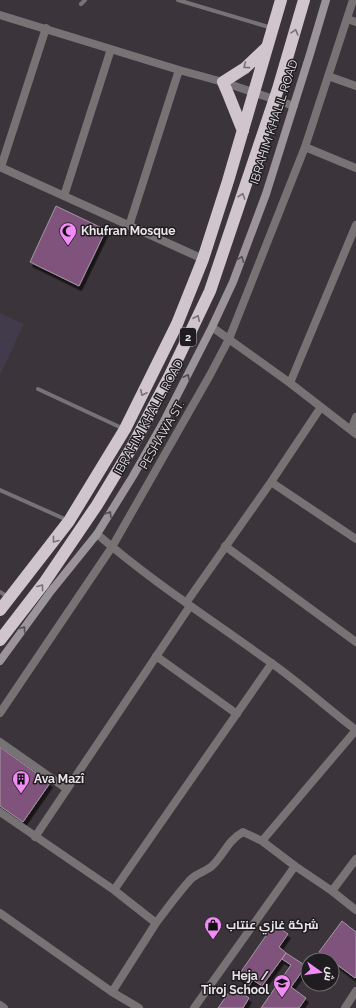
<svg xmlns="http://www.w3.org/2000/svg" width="356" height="1008" viewBox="0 0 356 1008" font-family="Raleway,Cairo,sans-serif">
  <defs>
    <filter id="shadow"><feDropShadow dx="2.5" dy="4.5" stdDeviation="0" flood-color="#0009"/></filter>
  </defs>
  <rect width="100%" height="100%" fill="#3b343a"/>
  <path fill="#413b4c" d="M0 313 24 324 0 375Z"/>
  <path fill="#80537d" stroke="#a198a0" filter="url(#shadow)" d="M56 206 106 230 79 286 30 262Z
    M0 747 50 783 23 822 0 806Z
    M342 921 356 932V977L355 978 332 961V960L319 952Z
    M274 924 288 934 279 947 286 953 262 986 253 980 243 994 249 998 243 1008H218L234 985 241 990 246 982 238 976Z
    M286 953 306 966 291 987 306 998 299 1008H261L291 965 282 959Z"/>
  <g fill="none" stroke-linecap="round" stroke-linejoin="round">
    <path stroke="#777375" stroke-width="4" d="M178 0 272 28
      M81 4 85 0
      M38 389 124 429
      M0 490 67 520
      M0 592 8 597"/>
    <path stroke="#777375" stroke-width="8" d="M0 15 179 70 223 82 294 106
      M347 19 356 22
      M328 76 356 86
      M305 147 356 168
      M0 167 203 259
      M1 167 46 28
      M64 196 111 49
      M129 226 179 70
      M212 327 290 383 356 434
      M290 383 356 225
      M351 430 356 417
      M271 482 356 539
      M97 534C151 581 212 620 270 662 300 683 327 708 356 730
      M225 546 356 642
      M186 603 271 482 321 407
      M156 656 237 714
      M0 713 112 547 210 375 229 339 305 147 353 0
      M0 742 67 789
      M0 812 114 890 156 923C167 909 178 893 191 879 197 873 205 872 212 866 224 855 227 841 243 832L262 841 295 866
      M35 837 190 606
      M262 841 356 730
      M114 890 272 663
      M332 891 356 859
      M0 913 112 992 139 1008
      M112 992 156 923
      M0 1005 4 1008
      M194 1008 295 866 332 891 356 910
      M345 1008 356 991"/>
    <path stroke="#9b9498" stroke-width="8" d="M0 661 51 591 97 534 133 476 163 423 212 327 233 282 266 194 310 54 326 0"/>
    <path stroke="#d0c5cc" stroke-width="12" d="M243 131 229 96 223 82 245 68 266 48
      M0 610 69 521 125 429 177 324 203 259 228 181 281 0
      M0 640 44 583 97 505 132 447 169 377 210 291 278 89 304 0"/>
  </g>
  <defs><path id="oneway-chevron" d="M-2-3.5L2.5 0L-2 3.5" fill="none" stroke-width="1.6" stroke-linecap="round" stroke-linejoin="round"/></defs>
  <g stroke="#787176">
    <use href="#oneway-chevron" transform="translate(295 32) rotate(-74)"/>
    <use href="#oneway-chevron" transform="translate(246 66) rotate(143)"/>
    <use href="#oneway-chevron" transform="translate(242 196) rotate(-71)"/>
    <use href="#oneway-chevron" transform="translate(197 318) rotate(-65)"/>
    <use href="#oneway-chevron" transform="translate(143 393) rotate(116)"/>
    <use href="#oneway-chevron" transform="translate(55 540) rotate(128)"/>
    <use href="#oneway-chevron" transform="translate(41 587) rotate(-53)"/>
  </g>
  <g stroke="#514d50">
    <use href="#oneway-chevron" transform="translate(241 259) rotate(-69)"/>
    <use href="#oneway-chevron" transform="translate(187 377) rotate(-63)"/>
    <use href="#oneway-chevron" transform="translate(109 514) rotate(-58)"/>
    <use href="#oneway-chevron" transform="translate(23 629) rotate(-54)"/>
  </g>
  <defs>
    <g id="mosque-pin" transform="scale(0.9)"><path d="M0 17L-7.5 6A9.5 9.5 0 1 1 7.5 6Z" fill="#f18bf5" stroke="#201d20"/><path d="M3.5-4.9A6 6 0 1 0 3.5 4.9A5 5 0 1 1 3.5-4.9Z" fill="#111"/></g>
    <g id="building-pin" transform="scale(0.9)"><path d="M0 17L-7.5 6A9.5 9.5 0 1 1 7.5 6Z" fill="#f18bf5" stroke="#201d20"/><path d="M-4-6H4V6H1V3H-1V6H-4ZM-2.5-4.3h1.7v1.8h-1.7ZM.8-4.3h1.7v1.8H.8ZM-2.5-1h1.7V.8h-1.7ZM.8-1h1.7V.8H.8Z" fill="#111"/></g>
    <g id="shop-pin" transform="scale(0.9)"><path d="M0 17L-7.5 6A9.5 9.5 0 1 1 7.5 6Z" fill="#f18bf5" stroke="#201d20"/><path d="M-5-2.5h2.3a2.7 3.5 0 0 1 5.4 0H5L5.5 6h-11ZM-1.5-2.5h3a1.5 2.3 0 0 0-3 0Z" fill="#111"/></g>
    <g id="school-pin" transform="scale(0.9)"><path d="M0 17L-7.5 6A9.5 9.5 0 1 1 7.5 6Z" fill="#f18bf5" stroke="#201d20"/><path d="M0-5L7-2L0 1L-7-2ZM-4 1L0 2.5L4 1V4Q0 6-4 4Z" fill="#111"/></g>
  </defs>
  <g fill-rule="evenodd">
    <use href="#mosque-pin" x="68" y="231"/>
    <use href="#building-pin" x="21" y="779"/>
    <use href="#shop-pin" x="213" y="925"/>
    <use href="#school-pin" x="282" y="983"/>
  </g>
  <g text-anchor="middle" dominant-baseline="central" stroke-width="3" stroke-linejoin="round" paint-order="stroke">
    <rect fill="#201d20" stroke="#ada9ad" stroke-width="1" x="180" y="328" width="16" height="18" rx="3"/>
    <g font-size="11" font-weight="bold" fill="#eae5e9">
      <text x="188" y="337">2</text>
    </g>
    <g font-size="12" fill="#eae5e9" stroke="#201d20">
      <text transform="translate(274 122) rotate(-72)">IBRAHIM KHALIL ROAD</text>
      <text transform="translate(149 417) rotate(-61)">IBRAHIM KHALIL ROAD</text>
      <text transform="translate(162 435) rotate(-60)">PESHAWA ST.</text>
    </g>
    <g font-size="12" font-weight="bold" fill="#eae5e9" stroke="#201d20" text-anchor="start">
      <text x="81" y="231">Khufran Mosque</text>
      <text x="34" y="779">Ava Mazî</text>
      <text x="226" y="925">شركة غازي عنتاب</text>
      <text x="269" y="976" text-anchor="end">Heja /<tspan x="269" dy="14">Tiroj School</tspan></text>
    </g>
  </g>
  <g transform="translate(320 972) rotate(104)"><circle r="19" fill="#201d20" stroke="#716d70"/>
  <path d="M0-3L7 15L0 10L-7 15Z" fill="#f18bf5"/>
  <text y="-6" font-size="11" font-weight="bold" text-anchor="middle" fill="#eae5e9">ش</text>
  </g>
</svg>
